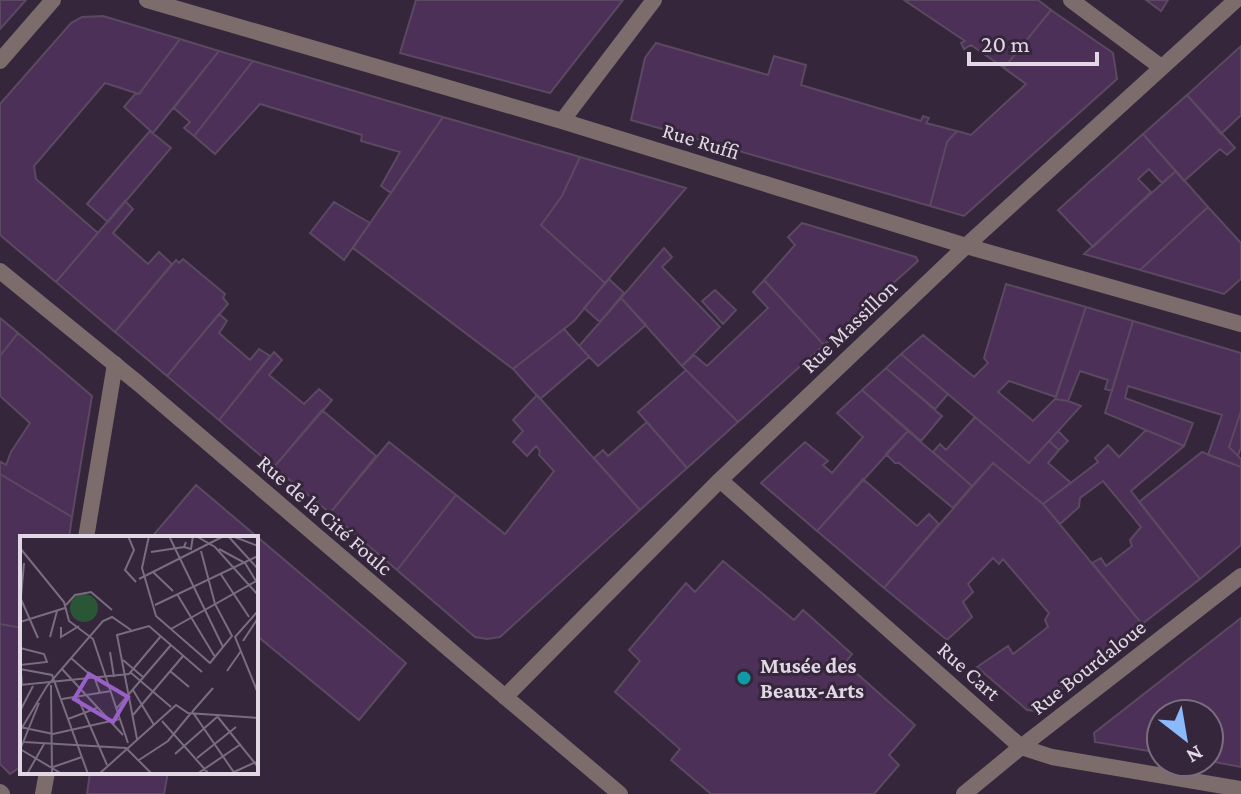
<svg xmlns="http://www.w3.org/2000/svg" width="1241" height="794" viewBox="0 0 1241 794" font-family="'Crimson Pro',serif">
  <rect width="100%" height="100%" fill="#35263b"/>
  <path fill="#4d3058" stroke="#5a4960" stroke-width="2" d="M0 0H26L0 29Z
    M416 0H623L550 93 400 53Z
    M904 0H1038L1051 10 1004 68 971 45 964 49 961 43 965 41Z
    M1146 0H1168L1161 11Z
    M1051 10 1113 53 1117 79 964 216 930 206 947 142 957 131 971 135 1026 84 1004 68Z
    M103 16 180 39 139 94 105 83 34 166 36 179 98 233 56 282 0 235V104L71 23 82 17Z
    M180 39 219 51 153 133 124 107 135 94H139Z
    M656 43 768 75 774 56 806 65 801 85 921 121 923 116 929 118 926 123 957 131 947 142 930 206 631 120 645 58Z
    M1241 46V115L1221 134 1187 95Z
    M219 51 253 61 194 136 184 128 190 122 174 108Z
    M253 61 395 103 443 117 391 193 381 186 400 152 361 141 362 135 260 104 215 154 194 136Z
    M1187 95 1235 148 1227 155 1220 149 1184 181 1143 134Z
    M443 117 580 157 562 196 541 225 605 283 574 321 513 369 353 248Z
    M150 131 171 148 108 222 87 204Z
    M1143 134 1176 171 1162 183 1149 169 1138 179 1151 192 1093 247 1058 210Z
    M580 157 686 188 605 283 541 225 562 196Z
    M1176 171 1208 207 1140 270 1084 254Z
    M125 201 133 209 113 233 148 264 159 252 172 264 115 332 56 282Z
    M334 202 370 223 344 260 310 233Z
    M1208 207 1241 243V279L1224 294 1140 270Z
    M802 223 916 257 918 261 824 345 764 280 795 245 788 237Z
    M664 248 672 257 662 267 720 327 682 366 621 298Z
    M183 259 225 294 223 298 228 304 167 376 115 332 176 260 179 263Z
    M609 279 624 293 600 322 584 308Z
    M764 280 824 345 738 422 682 366 694 355 707 366 768 308 753 292Z
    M1006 284 1086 307 1056 397 1009 381 998 392 1033 421 1055 399 1068 401 1081 406 1029 463 901 354 923 335 974 377 988 363 984 358Z
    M715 290 736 310 723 324 702 301Z
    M621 298 646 325 598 366 579 346Z
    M1086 307 1133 321 1112 391 1105 389 1108 380 1080 371 1068 401 1055 399Z
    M219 314 227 321 219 333 250 360 259 349 270 356 219 420 167 376Z
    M0 318 18 333 0 356Z
    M1133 321 1241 353V411L1229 447 1241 459V467L1208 455 1222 415 1128 386 1125 398 1193 423 1184 446 1105 413Z
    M564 329 589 357 540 399 513 369Z
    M18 333 92 396 72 517 0 474V464L1 462 6 465 11 452 30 423 0 396V356Z
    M274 352 282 360 269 375 304 404 319 389 332 400 274 467 219 420Z
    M901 354 948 394 935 409 886 368Z
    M886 368 942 416 921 441 862 390Z
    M686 370 738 422 687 468 638 412Z
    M862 390 908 431 817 531 761 483 805 442 828 461 823 465 832 473 863 437 837 413Z
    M537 395 640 510 500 637 487 639 475 637 397 570 456 495 505 534 554 471 539 455 540 451 536 446 527 456 513 442 523 431 513 420Z
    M322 410 376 456 330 513 274 467Z
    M1241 411V447L1238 456 1229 447Z
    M975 417 1029 463 1049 441 1059 450 1048 463 1071 483 1043 504 993 463 972 486 933 452 940 444 946 450Z
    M647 422 687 468 640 510 594 458 603 450 608 456Z
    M1146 430 1184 446 1131 491 1200 579 1142 624 1092 563 1101 558 1106 566 1132 546 1130 540 1141 527 1103 481 1080 498 1079 507 1060 524 1043 504 1098 462 1095 458 1108 445 1119 457Z
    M908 431 972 486 953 508 899 463H895L886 454Z
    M1058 431 1068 441 1059 450 1049 441Z
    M389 442 456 495 397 570 330 513Z
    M1202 452 1241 467V545L1200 579 1139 502Z
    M993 463 1043 504 1142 624 1035 711 1027 710 977 667 1008 646 1013 654 1048 627 1045 620 1049 613 1003 559 999 564 993 558 968 584 973 592 963 602 972 617 947 640 884 588Z
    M0 474 72 517 69 538H22V628L0 624Z
    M863 479 917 526 929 514 939 524 884 588 817 531Z
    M196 485 406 663 359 720 256 635V538H151Z
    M723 561 794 620 803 610 852 654 845 663 915 725 889 755 899 765 874 794H711L671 760 680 749 615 692 640 661 629 650 686 583 695 592Z
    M1241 618V767L1209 761V714H1161V753L1095 742 1094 733Z
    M0 624 22 628V766L10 774 0 764Z
    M90 772H168L164 794H87Z"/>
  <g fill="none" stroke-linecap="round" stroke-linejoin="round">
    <path stroke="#7c6d6c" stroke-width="16" d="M147 0 562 121 966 246 1241 324
      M1071 0 1161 67
      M0 61 53 0
      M562 121 654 0
      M720 480 1021 747 1052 757 1241 789
      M86 538 115 364
      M505 697 720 480 966 246 1236 0
      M0 792 2 794
      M43 794 47 772
      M964 794 1021 747 1241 576"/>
    <path stroke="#7c6d6c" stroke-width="16" d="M0 271 139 384 464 662 620 794"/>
  </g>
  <circle fill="#0f9aa8" stroke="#35263b" stroke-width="3" cx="744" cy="678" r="8"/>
  <g text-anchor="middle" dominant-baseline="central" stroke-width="6" stroke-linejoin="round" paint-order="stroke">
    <g font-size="22" fill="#e2d8e5" stroke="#35263b">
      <text transform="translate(701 141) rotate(17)">Rue Ruffi</text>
      <text transform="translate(849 326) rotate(-44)">Rue Massillon</text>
      <text transform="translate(325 515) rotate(41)">Rue de la Cité Foulc</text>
      <text transform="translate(1088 667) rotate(-38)">Rue Bourdaloue</text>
      <text transform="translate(969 671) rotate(42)">Rue Cart</text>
    </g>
    <g font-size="22" font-weight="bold" fill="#e2d8e5" stroke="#35263b" text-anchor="start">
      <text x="760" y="665">Musée des<tspan x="760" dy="25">Beaux-Arts</tspan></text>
    </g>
  </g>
  <g transform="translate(20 536)">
    <rect width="238" height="238" fill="#35263b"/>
    <path d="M50 72a14 14 0 1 1 28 0a14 14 0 1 1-28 0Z" fill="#2a5636"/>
    <path fill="none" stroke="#7a6d7f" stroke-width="2" d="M108 0 114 14 105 34 116 46M129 0 122 32 136 80 190 127 212 100 195 68 181 15M149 0 203 111M176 0 195 11 238 59M208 0 238 33M212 0 238 10M166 6 164 11 171 13 173 0M0 12 44 66 49 85 73 103 108 207M199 13 225 27 236 45M131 16 164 11M133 36 153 55M200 37 229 81M119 43 204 0M157 58 195 121M0 61 18 102M1 61 4 27M46 69 55 59 71 56 92 74M135 69 238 20M238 75 215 101 238 157M0 86 45 72M41 91V101L59 90M151 93 238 44M30 101 37 75M223 105 238 82M0 112 24 118 27 126 0 129M90 116 94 141M51 122 75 143 80 157M0 124 2 149M103 124 123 141M0 133 32 139 68 238M42 133 103 199M150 135 169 151M207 135 221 115M110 136 151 171M0 149 109 138 141 100M31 149 32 238M113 154 134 189M58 162 87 229M42 163 91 155M97 172 151 109M0 175 13 150M172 176 193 152M174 178 215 238M113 179 163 120M197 180 238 231M48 183 77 172M142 185 189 238M0 191 33 198 100 183M0 195 27 150 83 85 92 81 111 94M117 203 97 99 129 90 182 136M4 206 106 212 132 238M0 213 42 238M0 214 19 167M155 218 197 181M177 222 216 191M119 224 148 205 171 177M33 231 62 221M214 236 236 226M7 238 24 208M79 238 156 169 168 177 238 182M177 238 221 208"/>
    <path fill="#9a60ca" fill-opacity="0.15" stroke="#9a60ca" stroke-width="4" d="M69 138 108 161 93 186 54 163Z"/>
    <rect width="238" height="238" fill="none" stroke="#e2d8e5" stroke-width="4"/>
  </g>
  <g transform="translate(1185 738) rotate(149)"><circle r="38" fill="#35263b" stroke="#7a6d7f" stroke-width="2"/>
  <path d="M0-6L14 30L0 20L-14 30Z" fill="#8abafc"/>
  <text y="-12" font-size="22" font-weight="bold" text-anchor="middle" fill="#e2d8e5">N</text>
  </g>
  <path d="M969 52v12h128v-12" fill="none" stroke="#e2d8e5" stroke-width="4"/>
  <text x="981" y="52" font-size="24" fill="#e2d8e5" stroke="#35263b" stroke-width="6" paint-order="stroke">20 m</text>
</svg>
